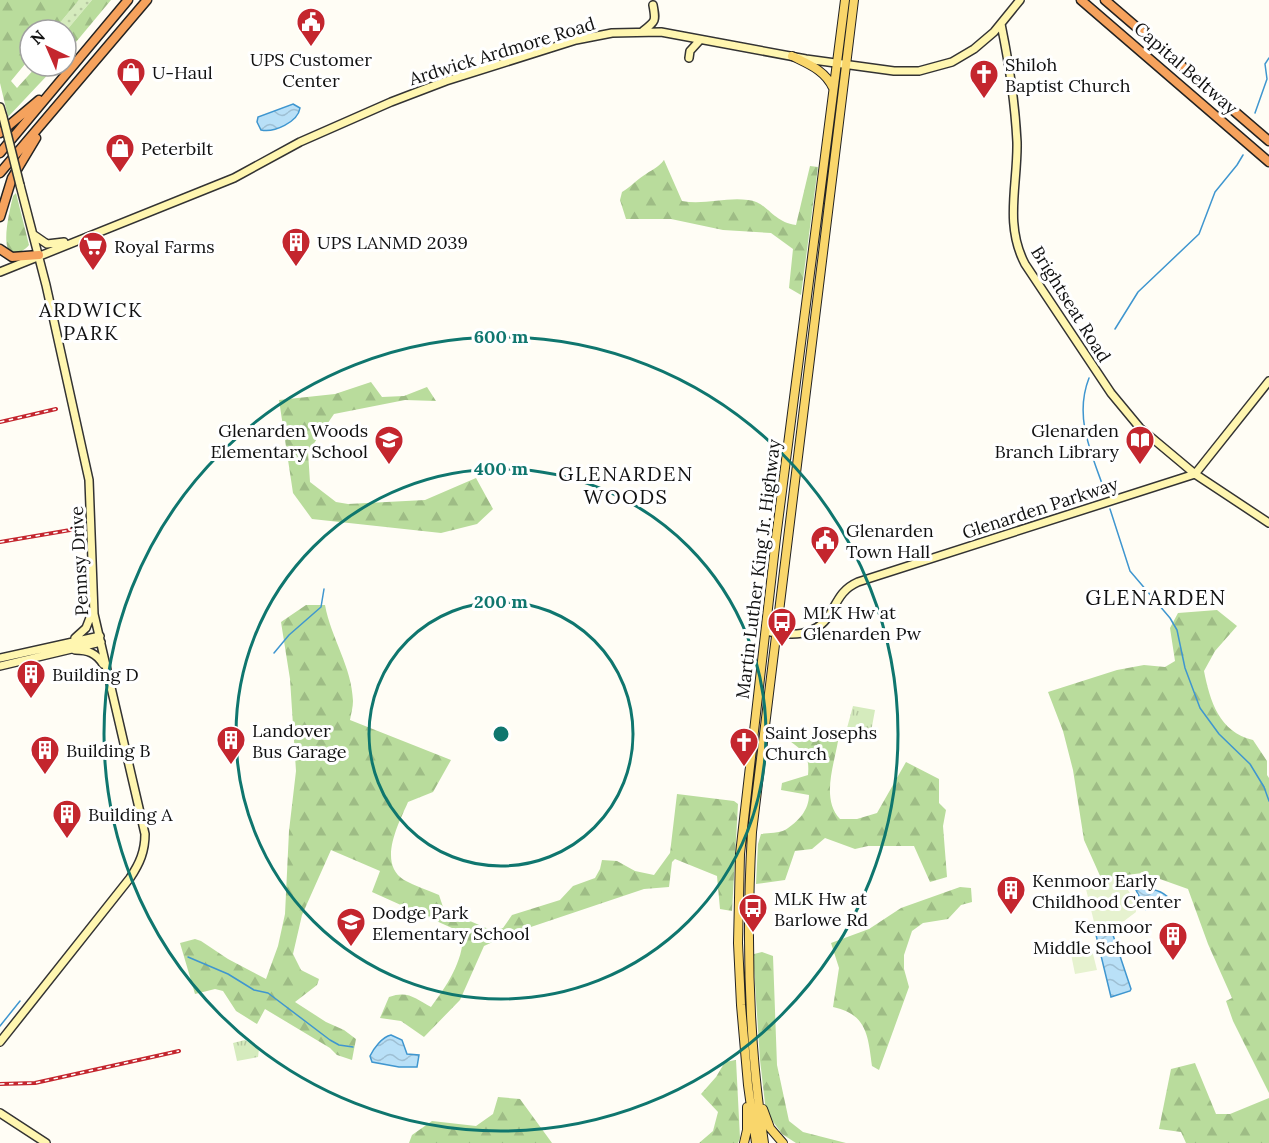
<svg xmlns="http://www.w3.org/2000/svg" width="1269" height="1143" viewBox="0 0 1269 1143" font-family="Lora,serif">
  <defs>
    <pattern id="grass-dots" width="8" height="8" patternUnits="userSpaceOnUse" patternTransform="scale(1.5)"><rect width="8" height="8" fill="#d5ebbd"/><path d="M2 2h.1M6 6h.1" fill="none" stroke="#b6c8a1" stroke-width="1.8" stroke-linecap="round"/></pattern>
    <pattern id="forest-firs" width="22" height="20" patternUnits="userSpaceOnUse" patternTransform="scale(1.5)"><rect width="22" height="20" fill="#b9dc9c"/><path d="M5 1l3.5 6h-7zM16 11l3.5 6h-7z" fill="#9ebc85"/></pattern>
    <pattern id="park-tufts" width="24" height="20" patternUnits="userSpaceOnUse" patternTransform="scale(1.5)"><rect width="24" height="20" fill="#d5ebbd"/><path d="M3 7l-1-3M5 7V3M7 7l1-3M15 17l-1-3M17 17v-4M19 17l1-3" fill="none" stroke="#b6c8a1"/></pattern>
    <pattern id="water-waves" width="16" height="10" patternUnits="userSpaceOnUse" patternTransform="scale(1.5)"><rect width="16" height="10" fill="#b9e0f7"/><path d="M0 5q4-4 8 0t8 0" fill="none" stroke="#9ebfd3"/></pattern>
  </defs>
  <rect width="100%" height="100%" fill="#fffdf5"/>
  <path fill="url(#grass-dots)" d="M79 0H92L66 31 54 30Z"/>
  <path fill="url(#forest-firs)" d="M0 0H79L54 30H30V58L11 81 17 88 37 66H56L8 117 0 83Z
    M92 0H111L66 54V31Z
    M664 160 682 201C704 205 726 197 748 200 768 202 772 222 796 225L810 166 818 167 801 295 789 288 793 249 771 233 723 230 671 219H626L620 200 622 192C631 187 635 181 643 176 651 170 658 168 664 160Z
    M16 193 29 245C25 250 18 254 12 253 0 249 10 209 13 196Z
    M371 382 382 397 404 396 427 387 436 401 405 400 334 414 308 452 310 482 336 502 348 504 425 500 476 478 493 509 477 524 441 533 312 519 293 493 279 400 335 394Z
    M306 605H325C331 638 352 667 353 701 353 707 351 714 350 720L451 760 433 792 408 802C399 823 377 863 404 880 415 886 428 890 439 895L444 910 491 930 503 928 512 915 560 900 573 886 595 878 600 869 602 860 617 861 635 871 654 875 670 853 677 794 734 801 738 804 732 911 720 909 717 876 675 859 672 862 669 887 644 889 510 934 484 946 460 1000 424 1037 401 1021 380 1018 389 997C408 990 416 999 431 1007 447 986 464 960 463 933L372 892 380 871 331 850 302 915 293 954 301 970 319 979 317 985 295 1002 326 1022 344 1030 356 1039 352 1060 337 1055 330 1048 265 1009 257 1024 236 1011 223 991 215 989 195 994 180 943 195 939 201 941 228 959 266 979 278 946 285 914 289 831 296 771 290 679 281 622Z
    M1217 610 1237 626 1215 651 1204 671C1210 701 1219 732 1253 740L1267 761V775L1269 778V1093L1233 1021 1226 1001 1232 998 1208 944 1188 889 1143 873 1101 878 1084 840 1073 770 1063 731 1048 692 1117 670 1144 665 1165 667 1175 661 1170 628 1178 613Z
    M790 733 838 741C834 765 821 799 840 819H857L877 813 906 762 939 779V803L946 810 943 826 947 877 930 882 914 846H868L855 849 825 838 812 849 795 851 785 880 756 884 758 844 761 834C768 833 779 833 785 830 798 822 809 810 809 795L781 790 782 783 808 775C810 754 803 751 787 739Z
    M960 887 971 888 972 902 961 905 948 919 923 923 912 931 904 955V969L909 987 879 1070 872 1066C868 1036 867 1014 833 1007L839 968 831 943 869 929 901 908Z
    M762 952 773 956 777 1065 789 1121 803 1132 846 1143H796L782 1134 766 1112 760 1060 754 968V954Z
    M736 1060 740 1138 738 1143H699L713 1131 718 1112 701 1094 716 1077 725 1062Z
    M1195 1063 1216 1114H1230L1269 1098V1143H1186L1181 1132 1159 1129 1171 1069Z
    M498 1097 520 1099 552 1143H409L412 1135 432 1121 476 1126 493 1114Z"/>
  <path fill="url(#park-tufts)" d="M853 706 875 710 871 732 847 728Z
    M245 1040 259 1049 258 1057 237 1061 233 1043Z"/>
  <path fill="#e6f2cf" d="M1113 877C1128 887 1134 895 1136 912L1124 921 1098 929 1095 926 1084 881Z
    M1092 950 1097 970 1075 974 1071 954Z"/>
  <path fill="url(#water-waves)" stroke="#3f96cf" stroke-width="1.5" d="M293 104 300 108C298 122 274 133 261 130L257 122 258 117Z
    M1140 889C1153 888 1165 892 1172 902L1146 910 1136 890Z
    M1107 930 1112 932 1131 989 1130 991 1111 997 1096 935Z
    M391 1035 402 1040 407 1054 419 1055 417 1067H399L372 1062 370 1056C374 1048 382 1037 391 1035Z"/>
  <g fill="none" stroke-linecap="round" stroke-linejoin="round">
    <path stroke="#3f96cf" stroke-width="1.5" d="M1255 113 1267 79 1265 64 1269 58
      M1115 329 1138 292 1199 234 1215 192 1237 165 1243 155
      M1089 378C1073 419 1093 456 1106 495
      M1110 509 1130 571 1170 618 1177 630 1185 668 1200 708 1219 734 1250 764 1264 787 1269 801
      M274 653 289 635 321 607 324 589
      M188 957 228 974 254 990 268 993 330 1040 339 1045 353 1047
      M0 1026 20 1001"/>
    <g stroke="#333" stroke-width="10">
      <path id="secondary" d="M1001 24C1009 63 1015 102 1017 142 1018 184 1004 224 1025 264L1111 393 1140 428 1195 474 1269 523
        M643 31C656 21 656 21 653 5
        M689 58 690 51 700 40
        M0 107 3 117
        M34 235 47 244 64 242
        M0 272 234 178 300 142 391 102 446 81 576 40 612 33 661 32 806 59 894 71H919L952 62 974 49 994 32 1020 0
        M766 631C790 636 815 638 830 614 838 600 842 589 858 582L1195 474 1269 381
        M75 638 86 628 93 610
        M75 650C88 650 96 653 103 664
        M0 658 100 636
        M0 666 101 642
        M0 1042 130 878C140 863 145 851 145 834L94 614 89 480 46 285 20 185
        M0 1113 46 1143"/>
    </g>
    <g stroke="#222" stroke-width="10">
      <path id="primary" d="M792 56C808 64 825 70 833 88
        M763 1109 770 1128 783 1143
        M744 1143 747 1130V1107
        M756 1143 748 1085 741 1005 738 943 740 854 776 538 845 0
        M764 1143C748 1040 746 936 752 832L854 0"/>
    </g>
    <g stroke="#222" stroke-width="11">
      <path id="highway" d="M1081 0 1269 162
        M1105 0 1269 141
        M0 133 39 100
        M0 153 128 0
        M0 173 147 0
        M0 217 12 178 36 138
        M0 249 12 257 39 255"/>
    </g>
    <use href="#secondary" stroke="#fff6b0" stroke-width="7"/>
    <use href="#primary" stroke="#f9d66b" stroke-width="8"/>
    <use href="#highway" stroke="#f5a25d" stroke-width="8"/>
    <g stroke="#c4262e" stroke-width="4">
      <path id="rail" d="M0 422 56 409
        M0 542 82 528
        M0 1084 35 1083 179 1051"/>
    </g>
    <use href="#rail" stroke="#fff" stroke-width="1.5" stroke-dasharray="4.5" stroke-linecap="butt"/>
    <g stroke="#333" stroke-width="10" stroke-linecap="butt">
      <path id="secondary-bridge" d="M3 117 20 185"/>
    </g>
    <use href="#secondary-bridge" stroke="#fff6b0" stroke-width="7"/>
  </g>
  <g fill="none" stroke="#0f766e" stroke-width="3">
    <circle cx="501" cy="734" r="132"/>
    <circle cx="501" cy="734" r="265"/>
    <circle cx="501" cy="734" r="397"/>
  </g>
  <defs>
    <g id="civic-pin" transform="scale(1.5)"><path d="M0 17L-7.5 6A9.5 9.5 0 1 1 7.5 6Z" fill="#c4262e" stroke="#fff"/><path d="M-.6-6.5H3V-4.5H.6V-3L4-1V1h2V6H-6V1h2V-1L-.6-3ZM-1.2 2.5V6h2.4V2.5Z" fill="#fff"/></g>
    <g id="shop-pin" transform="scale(1.5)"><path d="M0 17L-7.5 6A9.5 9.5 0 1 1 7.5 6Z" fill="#c4262e" stroke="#fff"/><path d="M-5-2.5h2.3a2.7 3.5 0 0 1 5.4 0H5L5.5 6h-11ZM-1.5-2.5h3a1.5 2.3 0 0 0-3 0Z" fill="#fff"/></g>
    <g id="church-pin" transform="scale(1.5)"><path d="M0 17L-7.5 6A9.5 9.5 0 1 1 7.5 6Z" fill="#c4262e" stroke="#fff"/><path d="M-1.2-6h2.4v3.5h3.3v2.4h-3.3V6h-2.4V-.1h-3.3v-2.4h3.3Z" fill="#fff"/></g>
    <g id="building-pin" transform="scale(1.5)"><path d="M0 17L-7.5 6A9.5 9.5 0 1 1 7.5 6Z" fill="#c4262e" stroke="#fff"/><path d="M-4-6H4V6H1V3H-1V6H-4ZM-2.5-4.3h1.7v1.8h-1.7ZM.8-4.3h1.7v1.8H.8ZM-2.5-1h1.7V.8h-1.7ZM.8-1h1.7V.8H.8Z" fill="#fff"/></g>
    <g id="supermarket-pin" transform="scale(1.5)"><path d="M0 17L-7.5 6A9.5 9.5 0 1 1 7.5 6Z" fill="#c4262e" stroke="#fff"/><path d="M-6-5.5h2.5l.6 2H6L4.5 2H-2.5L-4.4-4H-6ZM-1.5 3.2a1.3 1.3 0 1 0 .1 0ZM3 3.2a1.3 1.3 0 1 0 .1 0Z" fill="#fff"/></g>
    <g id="school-pin" transform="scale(1.5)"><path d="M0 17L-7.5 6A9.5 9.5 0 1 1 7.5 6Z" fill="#c4262e" stroke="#fff"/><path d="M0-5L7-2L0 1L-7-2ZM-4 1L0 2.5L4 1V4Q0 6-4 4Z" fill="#fff"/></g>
    <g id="library-pin" transform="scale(1.5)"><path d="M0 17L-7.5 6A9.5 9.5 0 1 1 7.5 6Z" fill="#c4262e" stroke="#fff"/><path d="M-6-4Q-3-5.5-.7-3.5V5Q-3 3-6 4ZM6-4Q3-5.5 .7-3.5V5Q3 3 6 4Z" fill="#fff"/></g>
    <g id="bus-pin" transform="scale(1.5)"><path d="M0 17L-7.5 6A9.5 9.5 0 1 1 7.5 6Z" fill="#c4262e" stroke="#fff"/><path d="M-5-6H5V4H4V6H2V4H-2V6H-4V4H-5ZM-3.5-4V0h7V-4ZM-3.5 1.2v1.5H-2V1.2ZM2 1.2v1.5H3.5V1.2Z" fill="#fff"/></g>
  </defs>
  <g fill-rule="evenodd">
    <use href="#civic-pin" x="311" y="22"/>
    <use href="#shop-pin" x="131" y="72"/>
    <use href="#church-pin" x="984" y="74"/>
    <use href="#shop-pin" x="120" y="148"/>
    <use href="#building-pin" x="296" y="242"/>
    <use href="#supermarket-pin" x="93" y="246"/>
    <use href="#school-pin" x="389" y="440"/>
    <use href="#library-pin" x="1140" y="440"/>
    <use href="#civic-pin" x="825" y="540"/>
    <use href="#bus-pin" x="782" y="622"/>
    <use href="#building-pin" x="31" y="674"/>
    <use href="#building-pin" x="231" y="740"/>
    <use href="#church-pin" x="744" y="742"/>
    <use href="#building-pin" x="45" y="750"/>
    <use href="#building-pin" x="67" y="814"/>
    <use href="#building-pin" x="1011" y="890"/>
    <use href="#bus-pin" x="753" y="908"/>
    <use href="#school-pin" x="351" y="922"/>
    <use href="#building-pin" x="1173" y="936"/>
  </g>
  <g text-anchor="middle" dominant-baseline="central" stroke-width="6" stroke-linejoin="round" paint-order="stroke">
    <g font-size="18" fill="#111" stroke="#fff">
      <text transform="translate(502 51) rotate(-17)">Ardwick Ardmore Road</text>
      <text transform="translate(1186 68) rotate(41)">Capital Beltway</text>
      <text transform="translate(1071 304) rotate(58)">Brightseat Road</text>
      <text transform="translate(1040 508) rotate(-18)">Glenarden Parkway</text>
      <text transform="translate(79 561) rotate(-93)">Pennsy Drive</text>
      <text transform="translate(758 569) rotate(-83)">Martin Luther King Jr. Highway</text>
    </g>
    <g font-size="18" fill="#111" stroke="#fff" text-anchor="start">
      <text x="311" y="59" text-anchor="middle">UPS Customer<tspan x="311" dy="21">Center</tspan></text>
      <text x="1005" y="64">Shiloh<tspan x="1005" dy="21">Baptist Church</tspan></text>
      <text x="152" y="72">U-Haul</text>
      <text x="141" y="148">Peterbilt</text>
      <text x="317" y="242">UPS LANMD 2039</text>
      <text x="114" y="246">Royal Farms</text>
      <text x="368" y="430" text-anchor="end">Glenarden Woods<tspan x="368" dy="21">Elementary School</tspan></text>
      <text x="1119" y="430" text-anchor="end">Glenarden<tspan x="1119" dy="21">Branch Library</tspan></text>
      <text x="846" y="530">Glenarden<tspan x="846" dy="21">Town Hall</tspan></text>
      <text x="803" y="612">MLK Hw at<tspan x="803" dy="21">Glenarden Pw</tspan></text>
      <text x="52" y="674">Building D</text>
      <text x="252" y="730">Landover<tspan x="252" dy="21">Bus Garage</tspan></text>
      <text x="765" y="732">Saint Josephs<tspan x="765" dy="21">Church</tspan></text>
      <text x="66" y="750">Building B</text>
      <text x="88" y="814">Building A</text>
      <text x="1032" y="880">Kenmoor Early<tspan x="1032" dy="21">Childhood Center</tspan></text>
      <text x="774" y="898">MLK Hw at<tspan x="774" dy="21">Barlowe Rd</tspan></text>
      <text x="372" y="912">Dodge Park<tspan x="372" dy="21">Elementary School</tspan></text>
      <text x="1152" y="926" text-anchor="end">Kenmoor<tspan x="1152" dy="21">Middle School</tspan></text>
    </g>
    <g font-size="20" letter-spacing="1.5" fill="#111" stroke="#fff">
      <text x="91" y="309">ARDWICK<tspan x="91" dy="23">PARK</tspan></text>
      <text x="626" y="473">GLENARDEN<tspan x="626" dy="23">WOODS</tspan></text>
    </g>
    <g font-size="21" letter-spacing="1.5" fill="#111" stroke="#fff">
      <text x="1156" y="597">GLENARDEN</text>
    </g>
  </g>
  <circle cx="501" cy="734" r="9" fill="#0f766e" stroke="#fff" stroke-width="3"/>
  <g font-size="18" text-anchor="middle" font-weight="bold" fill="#0f766e" stroke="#fff" stroke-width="6" stroke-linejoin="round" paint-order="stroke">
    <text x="501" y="343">600 m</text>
    <text x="501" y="475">400 m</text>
    <text x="501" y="608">200 m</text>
  </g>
  <g transform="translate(48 48) rotate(316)"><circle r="28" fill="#ffffff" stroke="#a0a0a0" stroke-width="1.5"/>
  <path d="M0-4.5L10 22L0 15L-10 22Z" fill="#c4262e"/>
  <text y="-9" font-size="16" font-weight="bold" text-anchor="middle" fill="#111111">N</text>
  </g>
</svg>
